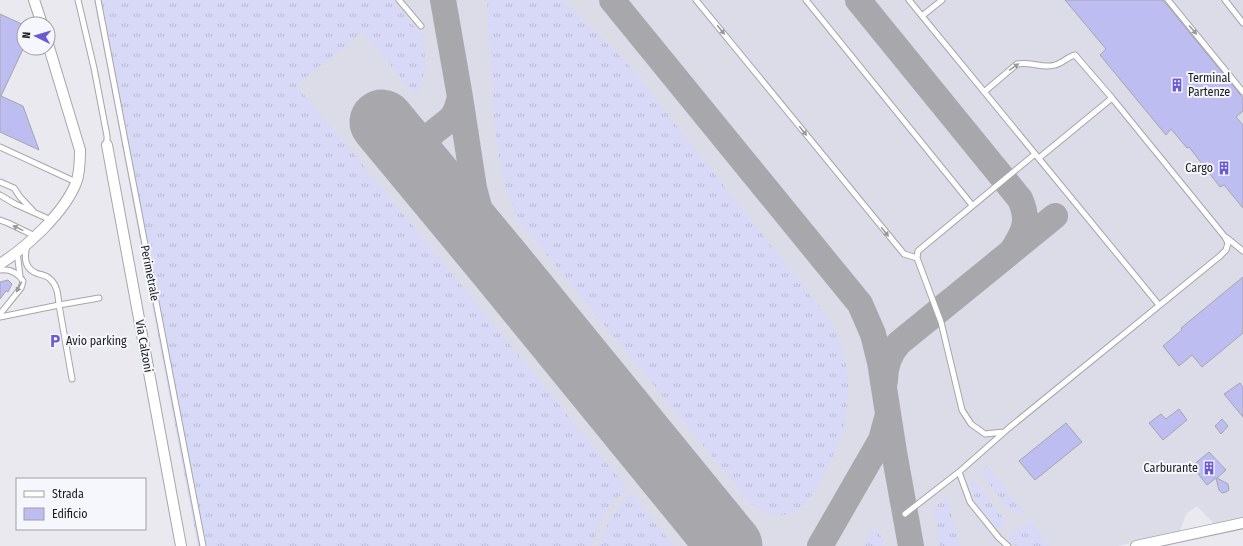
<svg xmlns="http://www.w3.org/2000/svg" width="1243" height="546" viewBox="0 0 1243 546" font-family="'Fira Sans Condensed',sans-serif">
  <defs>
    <pattern id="grass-tufts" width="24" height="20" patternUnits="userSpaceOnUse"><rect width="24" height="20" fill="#d8d8f7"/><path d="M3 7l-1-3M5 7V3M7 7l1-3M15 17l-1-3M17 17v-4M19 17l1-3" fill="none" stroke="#b9b9d3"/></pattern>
  </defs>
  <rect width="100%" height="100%" fill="#e9e9ef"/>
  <path fill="#dcdce9" d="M94 0H1243V518L1214 524 1197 506 1186 514 1179 534 1117 546H198L108 71Z"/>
  <path fill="url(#grass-tufts)" d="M94 0H392L423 37 425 56V71L416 95 362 32 296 85 350 149 627 488 612 503 601 520 592 546H198L108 71Z
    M487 0H563L629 65 831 322C842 345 849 367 848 392 848 402 847 413 845 423 839 445 816 501 795 512 788 516 770 516 762 512 759 510 756 507 752 505L518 220 505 187 500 164 495 131Z
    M987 466 1024 512 1017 514 1009 509 981 473V471Z
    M974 479 1006 522 1004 525 997 529C987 515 970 499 971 480Z
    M631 493 674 546H598C607 524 614 510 631 493Z
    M947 497 960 546H939L933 508Z
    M1029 520 1050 546H1016L1008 537Z
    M873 530 876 531 881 536 883 546H864L871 531Z"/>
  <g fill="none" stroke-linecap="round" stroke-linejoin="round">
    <path stroke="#a7a7ac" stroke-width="26" d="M443 0 460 97 474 188 482 218 490 241 503 268
      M612 0 860 304 873 334 880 362 894 452 911 546
      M858 0 1020 199C1030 221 1024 232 1012 251
      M425 174C423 169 420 164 420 159 417 138 440 130 452 117 457 111 458 104 460 97
      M885 381C885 366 889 354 899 343L1055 216
      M820 546 881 440 887 418"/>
    <path stroke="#a7a7ac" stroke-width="65" d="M382 122 503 268 730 546"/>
  </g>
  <path fill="#bebdf2" stroke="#a5a5aa" d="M1065 0H1163L1243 98V111L1236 117 1243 125V208L1224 185 1220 187 1189 147 1187 148 1171 129 1166 135 1100 55 1106 49Z
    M0 14 24 25V47L1 96 23 106 39 150 0 132Z
    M1243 277V333L1202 367 1192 355 1179 366 1163 346 1182 330 1181 328Z
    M8 280 12 284 8 292 6 291 0 299V282Z
    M1240 383 1243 387V417L1224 394Z
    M1179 409 1187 420 1163 440 1149 423 1161 414 1166 419Z
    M1222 419 1228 426 1221 434 1215 426Z
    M1066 423 1082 442 1035 480 1019 461Z
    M1209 452 1226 470 1217 478 1228 484 1229 490 1226 492 1222 493 1219 490 1216 478 1207 485 1192 466Z"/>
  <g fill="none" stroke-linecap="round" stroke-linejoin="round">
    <g stroke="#a6a6ab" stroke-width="7">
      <path id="service" d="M78 0 94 68 107 136V145
        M98 0 203 546
        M399 0 421 26
        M696 0 904 254 917 258
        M806 0 972 205
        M909 0 922 16 942 0
        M1168 0 1243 92
        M1225 0 1243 23
        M922 16 1159 305
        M0 147 76 182
        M1039 158 1112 98
        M0 182 14 188 20 197 33 211
        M0 195 15 204 51 220
        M0 220 8 223 35 236
        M1227 238 1243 251
        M17 252 20 276
        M0 270C10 269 18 273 23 281L21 288 0 314
        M0 317 59 305C58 296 58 286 50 279 46 275 41 275 36 273 24 268 24 257 27 246
        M72 379 59 305 99 298
        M1004 432 985 434 971 424 962 410 941 322 917 258 918 251 924 246 1035 154
        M959 472 970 502 999 538 1008 546
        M905 514 959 472 1010 427 1220 256 1226 250 1228 243 1225 237 1112 98 1075 55C1067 57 1063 63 1055 65 1043 69 1030 61 1017 64L984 92"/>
    </g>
    <g stroke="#a6a6ab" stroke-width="12">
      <path id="minor" d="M34 0 42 24
        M107 145 181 546
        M0 264C27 247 64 213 76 183 80 173 80 161 80 150L48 44
        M1136 546 1243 523"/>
    </g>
    <use href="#service" stroke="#fff" stroke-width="5"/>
    <use href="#minor" stroke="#fff" stroke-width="10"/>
  </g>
  <defs><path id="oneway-solid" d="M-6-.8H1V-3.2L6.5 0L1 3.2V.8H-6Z"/></defs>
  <g fill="#99999a">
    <use href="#oneway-solid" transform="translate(721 30) rotate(51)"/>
    <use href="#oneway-solid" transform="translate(1193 30) rotate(50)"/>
    <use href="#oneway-solid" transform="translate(1014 67) rotate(-34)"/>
    <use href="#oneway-solid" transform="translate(803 131) rotate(51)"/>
    <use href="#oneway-solid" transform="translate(18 228) rotate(-154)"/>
    <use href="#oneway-solid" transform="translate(885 232) rotate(51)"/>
    <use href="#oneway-solid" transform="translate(19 287) rotate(116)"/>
  </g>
  <defs>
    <g id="building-bare" transform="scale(1.08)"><path d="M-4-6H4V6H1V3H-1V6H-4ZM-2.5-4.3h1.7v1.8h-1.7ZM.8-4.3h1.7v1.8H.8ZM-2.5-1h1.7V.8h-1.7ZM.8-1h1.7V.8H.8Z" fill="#6b5ad4" stroke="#f6f7fc" stroke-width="2.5" paint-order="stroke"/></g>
    <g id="parking-bare" transform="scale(1.08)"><path d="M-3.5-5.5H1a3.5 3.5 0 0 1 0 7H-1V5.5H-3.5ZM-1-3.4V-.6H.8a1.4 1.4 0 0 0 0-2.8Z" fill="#6b5ad4" stroke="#f6f7fc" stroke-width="2.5" paint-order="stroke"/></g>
  </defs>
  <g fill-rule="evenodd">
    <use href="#building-bare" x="1177" y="85"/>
    <use href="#building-bare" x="1224" y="168"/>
    <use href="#parking-bare" x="55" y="341"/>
    <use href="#building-bare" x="1209" y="468"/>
  </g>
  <g text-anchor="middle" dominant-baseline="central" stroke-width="4" stroke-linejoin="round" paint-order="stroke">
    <g font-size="12" fill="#1d1d1f" stroke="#f6f7fc" text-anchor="start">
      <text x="1188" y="78">Terminal<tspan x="1188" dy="14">Partenze</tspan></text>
      <text x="1213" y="168" text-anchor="end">Cargo</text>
      <text x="66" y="341">Avio parking</text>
      <text x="1198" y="468" text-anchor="end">Carburante</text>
    </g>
    <g font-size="12" fill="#1d1d1f" stroke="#f6f7fc">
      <text transform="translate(150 273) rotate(79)">Perimetrale</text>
      <text transform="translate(144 346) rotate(80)">Via Calzoni</text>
    </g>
  </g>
  <rect x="16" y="478" width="130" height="52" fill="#f6f7fc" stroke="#9fa0a4"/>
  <rect x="24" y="491" width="20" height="6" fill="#ffffff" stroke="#9fa0a4"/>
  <text x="52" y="498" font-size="12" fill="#1d1d1f">Strada</text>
  <rect x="24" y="508" width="20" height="12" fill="#bebdf2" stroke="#9fa0a4"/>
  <text x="52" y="518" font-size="12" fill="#1d1d1f">Edificio</text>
  <g transform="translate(36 36) rotate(275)"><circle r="19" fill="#f6f7fc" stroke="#9fa0a4"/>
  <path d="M0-3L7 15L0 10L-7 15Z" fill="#6b5ad4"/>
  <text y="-6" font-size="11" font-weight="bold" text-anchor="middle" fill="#1d1d1f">N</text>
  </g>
</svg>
